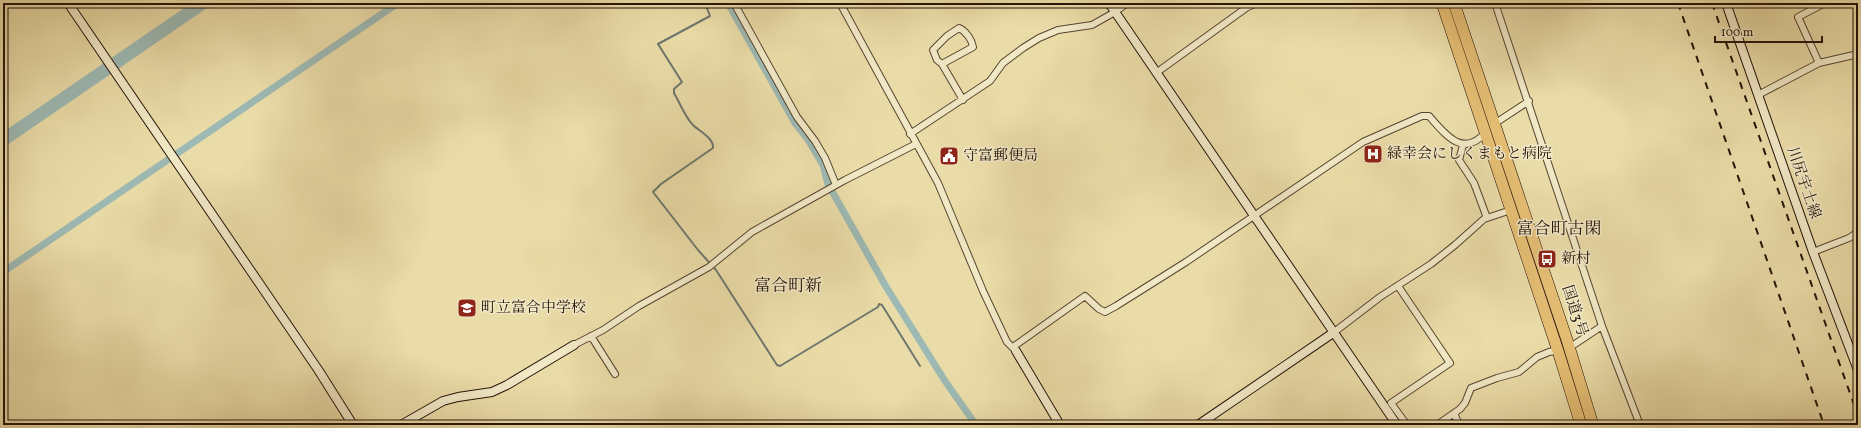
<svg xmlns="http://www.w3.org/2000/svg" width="1861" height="428" viewBox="0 0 1861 428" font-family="Vollkorn,'Noto Serif JP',serif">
  <rect width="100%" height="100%" fill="#eadca8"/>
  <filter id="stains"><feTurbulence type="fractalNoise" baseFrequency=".005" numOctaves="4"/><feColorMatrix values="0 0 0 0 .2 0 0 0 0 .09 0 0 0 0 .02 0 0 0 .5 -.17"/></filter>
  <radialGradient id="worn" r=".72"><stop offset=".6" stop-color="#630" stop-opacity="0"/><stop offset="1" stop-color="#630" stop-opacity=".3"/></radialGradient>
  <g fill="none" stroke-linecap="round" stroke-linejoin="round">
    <path stroke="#6d776f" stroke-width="2" d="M705 3 710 16 658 44 682 82 674 89V93C680 103 685 117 693 125 699 131 714 138 713 148L661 184 653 192 698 250 716 270 777 365 780 366 878 307 879 304 882 305 920 366"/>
    <path stroke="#9db9b3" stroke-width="7" d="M728 3 795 123 807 138 823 165 828 184 885 285 945 381 976 425
      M3 272 398 3"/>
    <path stroke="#9db9b3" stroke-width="13" d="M3 140 203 3"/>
    <path stroke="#c3b488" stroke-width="8" stroke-dasharray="8 4" stroke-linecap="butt" d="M1856 425 1858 424"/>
    <g stroke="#564530" stroke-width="8">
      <path id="street" d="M734 3 797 117 815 141 825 158 836 185
        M840 3 938 183 983 291 1007 342 1015 350
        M1495 3 1602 326 1640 425
        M1819 63 1798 17 1825 3
        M942 64 973 47C972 40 966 31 959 28L947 36 933 50 937 60 942 64 963 100
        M1156 73 1246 8 1256 3
        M1758 95 1819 63 1858 54
        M1494 124 1529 101
        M910 134 990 81 1003 63 1023 48 1039 38 1058 30 1092 25 1115 12 1127 3
        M1463 145 1459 160 1474 183 1487 218
        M1813 252 1849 238 1858 232
        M1398 286 1450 363 1391 403 1407 425
        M1333 333 1380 297 1431 264 1455 245 1484 219 1511 210
        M591 336 615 374
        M574 345 603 330 639 306 709 267 752 232 845 180 916 144
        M1013 347 1085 296 1099 309 1105 312 1116 306 1186 262 1363 142 1422 116H1429C1445 134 1463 159 1486 132
        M1569 348 1602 326
        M1454 413 1459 425
        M1437 425 1460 409 1465 403 1471 388 1497 378 1519 372 1537 357 1549 352 1560 350"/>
    </g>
    <g stroke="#251308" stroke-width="10">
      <path id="secondary" d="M68 3 319 371 353 425
        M1109 3 1397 425
        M1726 3 1813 252 1858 370
        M1016 351 1060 425
        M401 425 443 401 458 397 492 392 507 385 574 345
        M1198 425 1333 333"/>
    </g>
    <g stroke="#251308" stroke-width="12">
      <path id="highway" d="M1442 3 1558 351 1581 425
        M1454 3 1567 340 1593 425"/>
    </g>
    <use href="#street" stroke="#f1e8c6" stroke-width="6"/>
    <use href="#secondary" stroke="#f1e8c6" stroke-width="8"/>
    <use href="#highway" stroke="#e5be74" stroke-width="11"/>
    <path stroke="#251308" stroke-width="2" stroke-dasharray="7 7" stroke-linecap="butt" d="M1678 3 1824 425
      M1712 3 1858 416"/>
  </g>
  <defs>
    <g id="hospital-square" transform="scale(1)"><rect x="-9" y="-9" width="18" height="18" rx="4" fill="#8f2418" stroke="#f1e8c6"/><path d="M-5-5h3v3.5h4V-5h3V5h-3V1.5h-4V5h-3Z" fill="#fff"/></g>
    <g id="civic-square" transform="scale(1)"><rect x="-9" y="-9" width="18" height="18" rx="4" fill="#8f2418" stroke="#f1e8c6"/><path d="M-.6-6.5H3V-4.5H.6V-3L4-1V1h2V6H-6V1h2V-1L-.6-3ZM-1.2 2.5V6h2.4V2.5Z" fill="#fff"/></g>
    <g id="bus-square" transform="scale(1)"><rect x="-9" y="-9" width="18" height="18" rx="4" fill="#8f2418" stroke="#f1e8c6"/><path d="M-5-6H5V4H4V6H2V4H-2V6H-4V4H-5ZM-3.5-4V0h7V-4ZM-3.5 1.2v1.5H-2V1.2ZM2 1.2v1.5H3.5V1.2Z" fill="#fff"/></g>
    <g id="school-square" transform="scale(1)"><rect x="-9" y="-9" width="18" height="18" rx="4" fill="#8f2418" stroke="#f1e8c6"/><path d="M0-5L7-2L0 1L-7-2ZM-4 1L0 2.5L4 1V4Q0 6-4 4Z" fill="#fff"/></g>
  </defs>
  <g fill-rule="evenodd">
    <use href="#hospital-square" x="1373" y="154"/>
    <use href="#civic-square" x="949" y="156"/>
    <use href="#bus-square" x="1547" y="259"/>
    <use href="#school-square" x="467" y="308"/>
  </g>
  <g text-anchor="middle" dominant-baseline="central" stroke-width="3" stroke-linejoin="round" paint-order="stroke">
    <g font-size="15" fill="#251308" stroke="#f1e8c6" text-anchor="start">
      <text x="1387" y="154">緑幸会にしくまもと病院</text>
      <text x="963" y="156">守富郵便局</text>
      <text x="1561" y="259">新村</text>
      <text x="481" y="308">町立富合中学校</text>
    </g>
    <g font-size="15" fill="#251308" stroke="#f1e8c6">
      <text transform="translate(1803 183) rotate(71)">川尻宇土線</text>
      <text transform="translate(1574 311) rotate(72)">国道3号</text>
    </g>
    <g font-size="17" fill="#251308" stroke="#f1e8c6">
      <text x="1559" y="229">富合町古閑</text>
      <text x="788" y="286">富合町新</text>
    </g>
  </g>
  <rect width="1861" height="428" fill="none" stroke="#eadca8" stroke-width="16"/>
  <rect x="4" y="4" width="1853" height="420" fill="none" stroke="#251308" stroke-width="2"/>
  <rect x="8" y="8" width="1845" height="412" fill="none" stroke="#251308"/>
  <path d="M1715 36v6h107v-6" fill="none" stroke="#251308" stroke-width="2"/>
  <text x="1721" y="36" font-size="12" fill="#251308" stroke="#f1e8c6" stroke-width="3" paint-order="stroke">100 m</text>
  <rect width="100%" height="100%" filter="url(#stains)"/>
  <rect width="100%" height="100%" fill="url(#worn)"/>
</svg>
